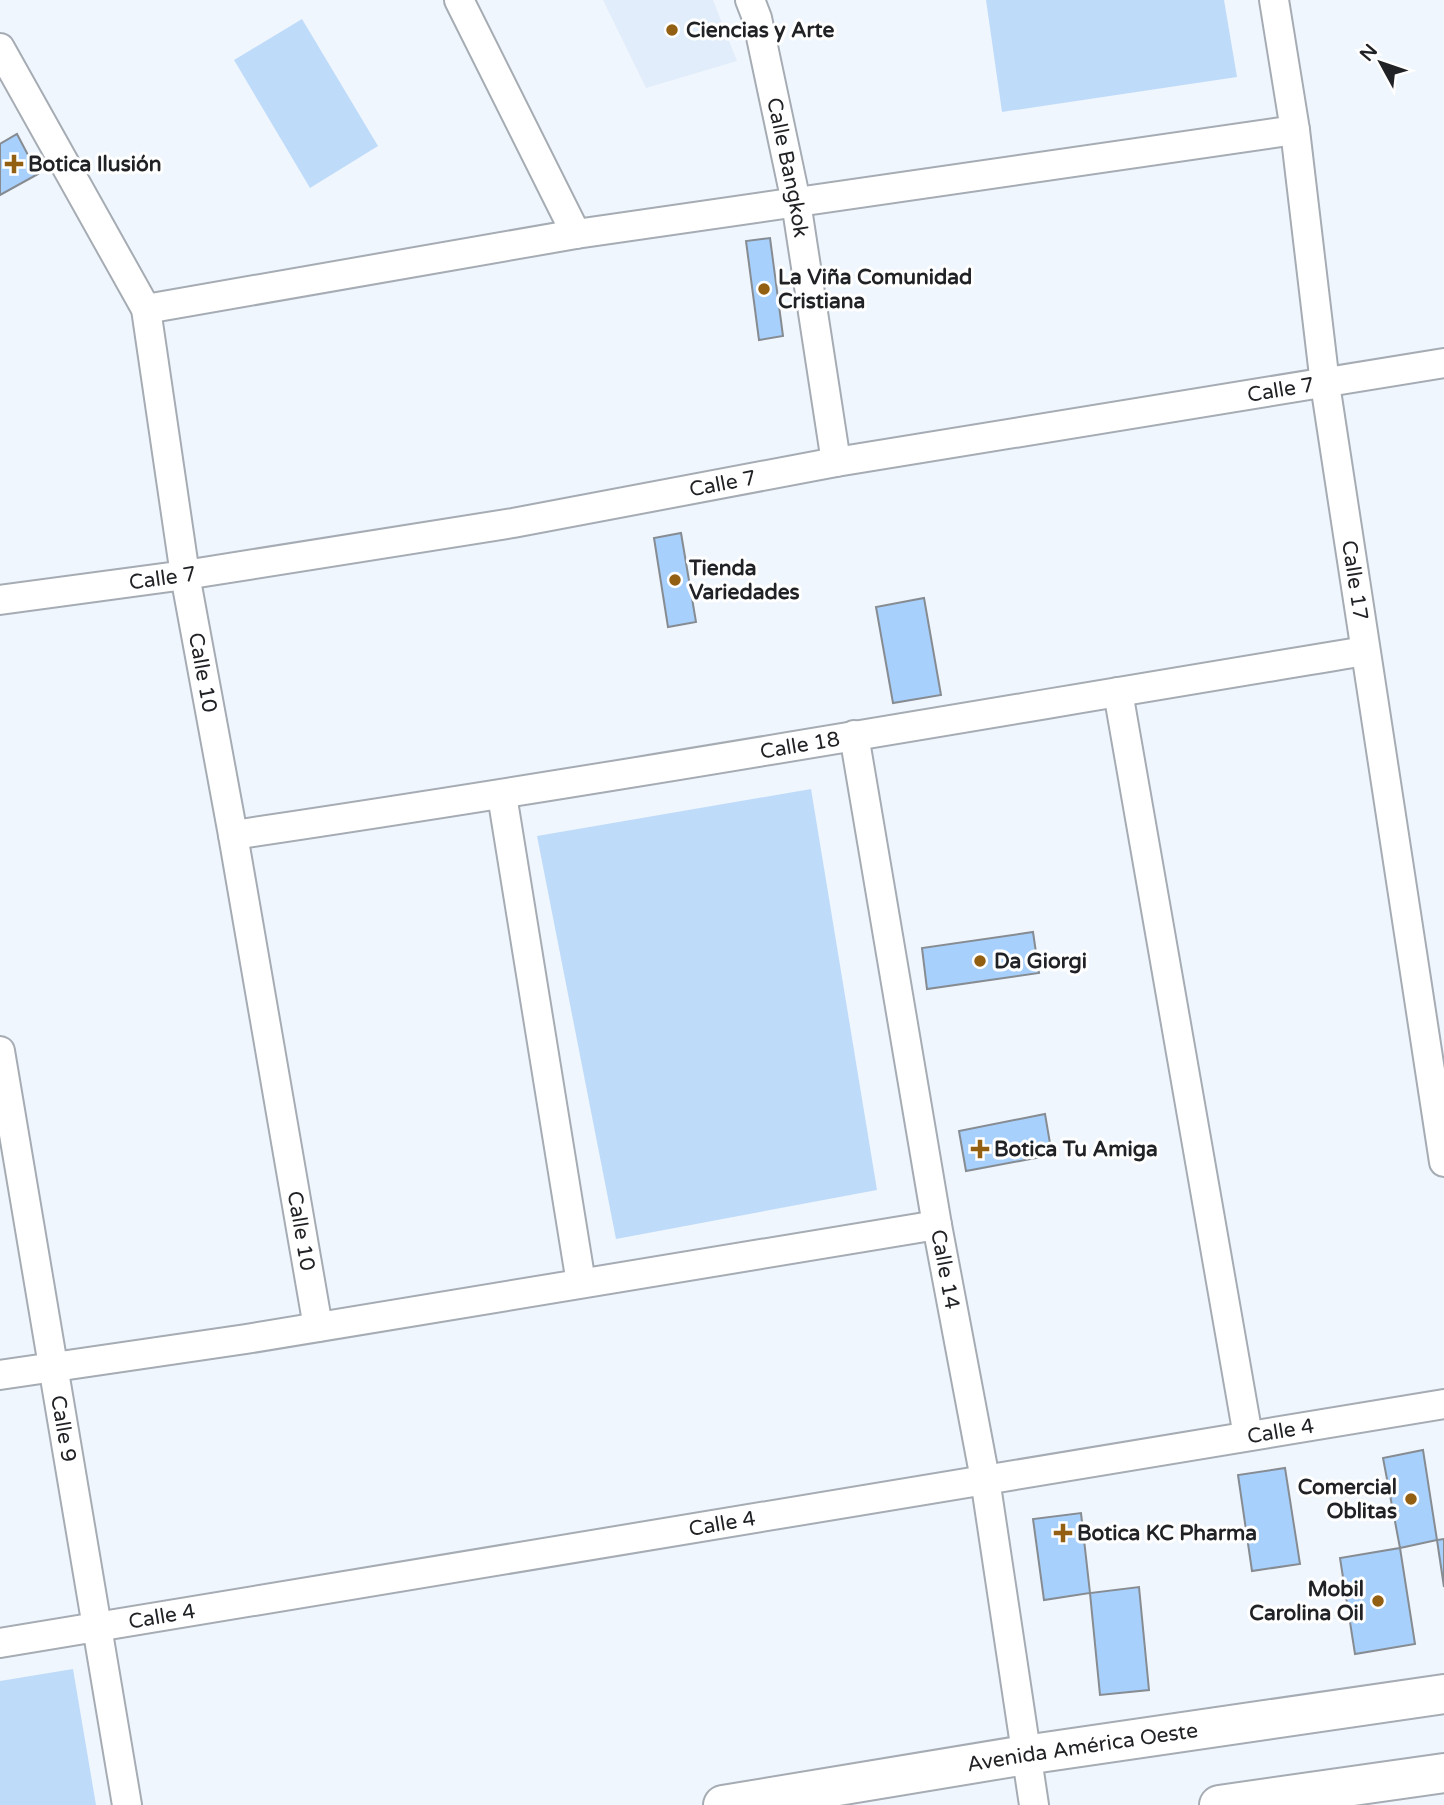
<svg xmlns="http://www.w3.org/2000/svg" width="1444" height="1805" viewBox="0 0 1444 1805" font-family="'Varela Round',sans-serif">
  <rect width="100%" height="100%" fill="#f0f6fd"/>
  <path fill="#e1edfa" d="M603 0H713L737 61 646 88Z"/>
  <path fill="#bfdbfa" d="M986 0H1224L1237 77 1002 112Z
    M302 19 378 146 310 188 234 60Z
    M811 789 877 1190 616 1239 537 836Z
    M73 1669 96 1805H0V1681Z"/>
  <path fill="#a7d0fd" stroke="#868c92" stroke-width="2" d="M17 134 38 174 0 195V144Z
    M770 238 783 336 759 340 746 241Z
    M681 533 696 622 668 627 654 538Z
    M924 598 941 695 893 703 876 607Z
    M1033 932 1039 973 927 989 922 948Z
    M1045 1114 1052 1155 966 1171 959 1131Z
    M1423 1450 1437 1540 1400 1548 1383 1458Z
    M1285 1468 1300 1564 1252 1571 1238 1475Z
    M1081 1513 1090 1593 1044 1600 1033 1519Z
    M1444 1539V1587L1437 1540Z
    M1400 1548 1415 1644 1355 1654 1340 1558Z
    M1139 1587 1149 1690 1100 1695 1090 1593Z"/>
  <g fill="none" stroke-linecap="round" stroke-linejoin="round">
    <g stroke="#a6acb3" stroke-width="32">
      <g id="street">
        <path d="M459 0 576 234"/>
        <path id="s1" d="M750 0 757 18 796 202 836 462"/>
        <path id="s2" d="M1274 0 1295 130 1325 384 1444 1162"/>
        <path id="s3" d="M0 48 146 309 185 575 233 835 318 1327"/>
        <path d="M146 309 576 234 1295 130"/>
        <path id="s4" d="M0 600 185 575 513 523 836 462 1444 363"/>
        <path d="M1118 692 1248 1436"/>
        <path id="s5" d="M854 735 937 1225 985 1479 1034 1805"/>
        <path d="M502 795 581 1283"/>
        <path id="s6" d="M233 835C611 779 988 713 1365 651"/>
        <path id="s7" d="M0 1051 127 1805"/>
        <path d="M0 1375 246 1339 937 1225"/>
        <path id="s8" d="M0 1643 1444 1404"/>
      </g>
    </g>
    <g stroke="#a6acb3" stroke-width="42">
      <g id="primary">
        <path id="s9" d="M723 1805 1025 1755 1444 1694"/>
        <path d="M1219 1805 1444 1773"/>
      </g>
    </g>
    <use href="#street" stroke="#fff" stroke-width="28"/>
    <use href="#primary" stroke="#fff" stroke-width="38"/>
  </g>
  <g fill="#935f12" stroke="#fff" stroke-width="2.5">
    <circle cx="672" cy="30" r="7"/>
    <path d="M10.5 153.5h7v7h7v7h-7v7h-7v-7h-7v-7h7z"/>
    <circle cx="764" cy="289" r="7"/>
    <circle cx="675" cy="580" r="7"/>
    <circle cx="980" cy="961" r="7"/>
    <path d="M976.5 1138.5h7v7h7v7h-7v7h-7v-7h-7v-7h7z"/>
    <circle cx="1411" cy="1499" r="7"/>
    <path d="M1059.5 1522.5h7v7h7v7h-7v7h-7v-7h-7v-7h7z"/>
    <circle cx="1378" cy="1601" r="7"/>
  </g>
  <g text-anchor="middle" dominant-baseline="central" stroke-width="6" stroke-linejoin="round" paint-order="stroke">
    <g font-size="21" font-weight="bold" fill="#202225" stroke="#fff" text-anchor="start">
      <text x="686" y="30">Ciencias y Arte</text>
      <text x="28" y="164">Botica Ilusión</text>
      <text x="778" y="277">La Viña Comunidad<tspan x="778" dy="24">Cristiana</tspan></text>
      <text x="689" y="568">Tienda<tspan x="689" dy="24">Variedades</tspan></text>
      <text x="994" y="961">Da Giorgi</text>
      <text x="994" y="1149">Botica Tu Amiga</text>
      <text x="1397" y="1487" text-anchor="end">Comercial<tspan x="1397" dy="24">Oblitas</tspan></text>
      <text x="1077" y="1533">Botica KC Pharma</text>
      <text x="1364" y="1589" text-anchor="end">Mobil<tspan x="1364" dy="24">Carolina Oil</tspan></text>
    </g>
    <g font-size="21" fill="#202225" stroke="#fff">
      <text stroke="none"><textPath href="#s1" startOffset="172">Calle Bangkok</textPath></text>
      <text stroke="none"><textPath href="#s4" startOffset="1298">Calle 7</textPath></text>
      <text stroke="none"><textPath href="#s4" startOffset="732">Calle 7</textPath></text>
      <text stroke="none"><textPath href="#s4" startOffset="164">Calle 7</textPath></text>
      <text stroke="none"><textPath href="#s2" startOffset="586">Calle 17</textPath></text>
      <text stroke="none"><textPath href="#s3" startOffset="667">Calle 10</textPath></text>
      <text stroke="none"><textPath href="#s6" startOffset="574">Calle 18</textPath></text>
      <text stroke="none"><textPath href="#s3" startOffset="1234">Calle 10</textPath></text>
      <text stroke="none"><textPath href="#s5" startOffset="542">Calle 14</textPath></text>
      <text stroke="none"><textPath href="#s7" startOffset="383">Calle 9</textPath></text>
      <text stroke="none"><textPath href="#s8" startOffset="1298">Calle 4</textPath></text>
      <text stroke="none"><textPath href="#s8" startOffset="732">Calle 4</textPath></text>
      <text stroke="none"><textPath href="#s8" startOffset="164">Calle 4</textPath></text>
      <text stroke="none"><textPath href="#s9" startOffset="364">Avenida América Oeste</textPath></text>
    </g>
  </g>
  <g transform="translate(1381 63) rotate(310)" stroke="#ffffff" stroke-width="5" paint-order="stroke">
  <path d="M0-5L12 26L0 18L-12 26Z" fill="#202225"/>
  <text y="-10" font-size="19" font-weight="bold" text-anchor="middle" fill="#202225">N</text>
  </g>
</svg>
